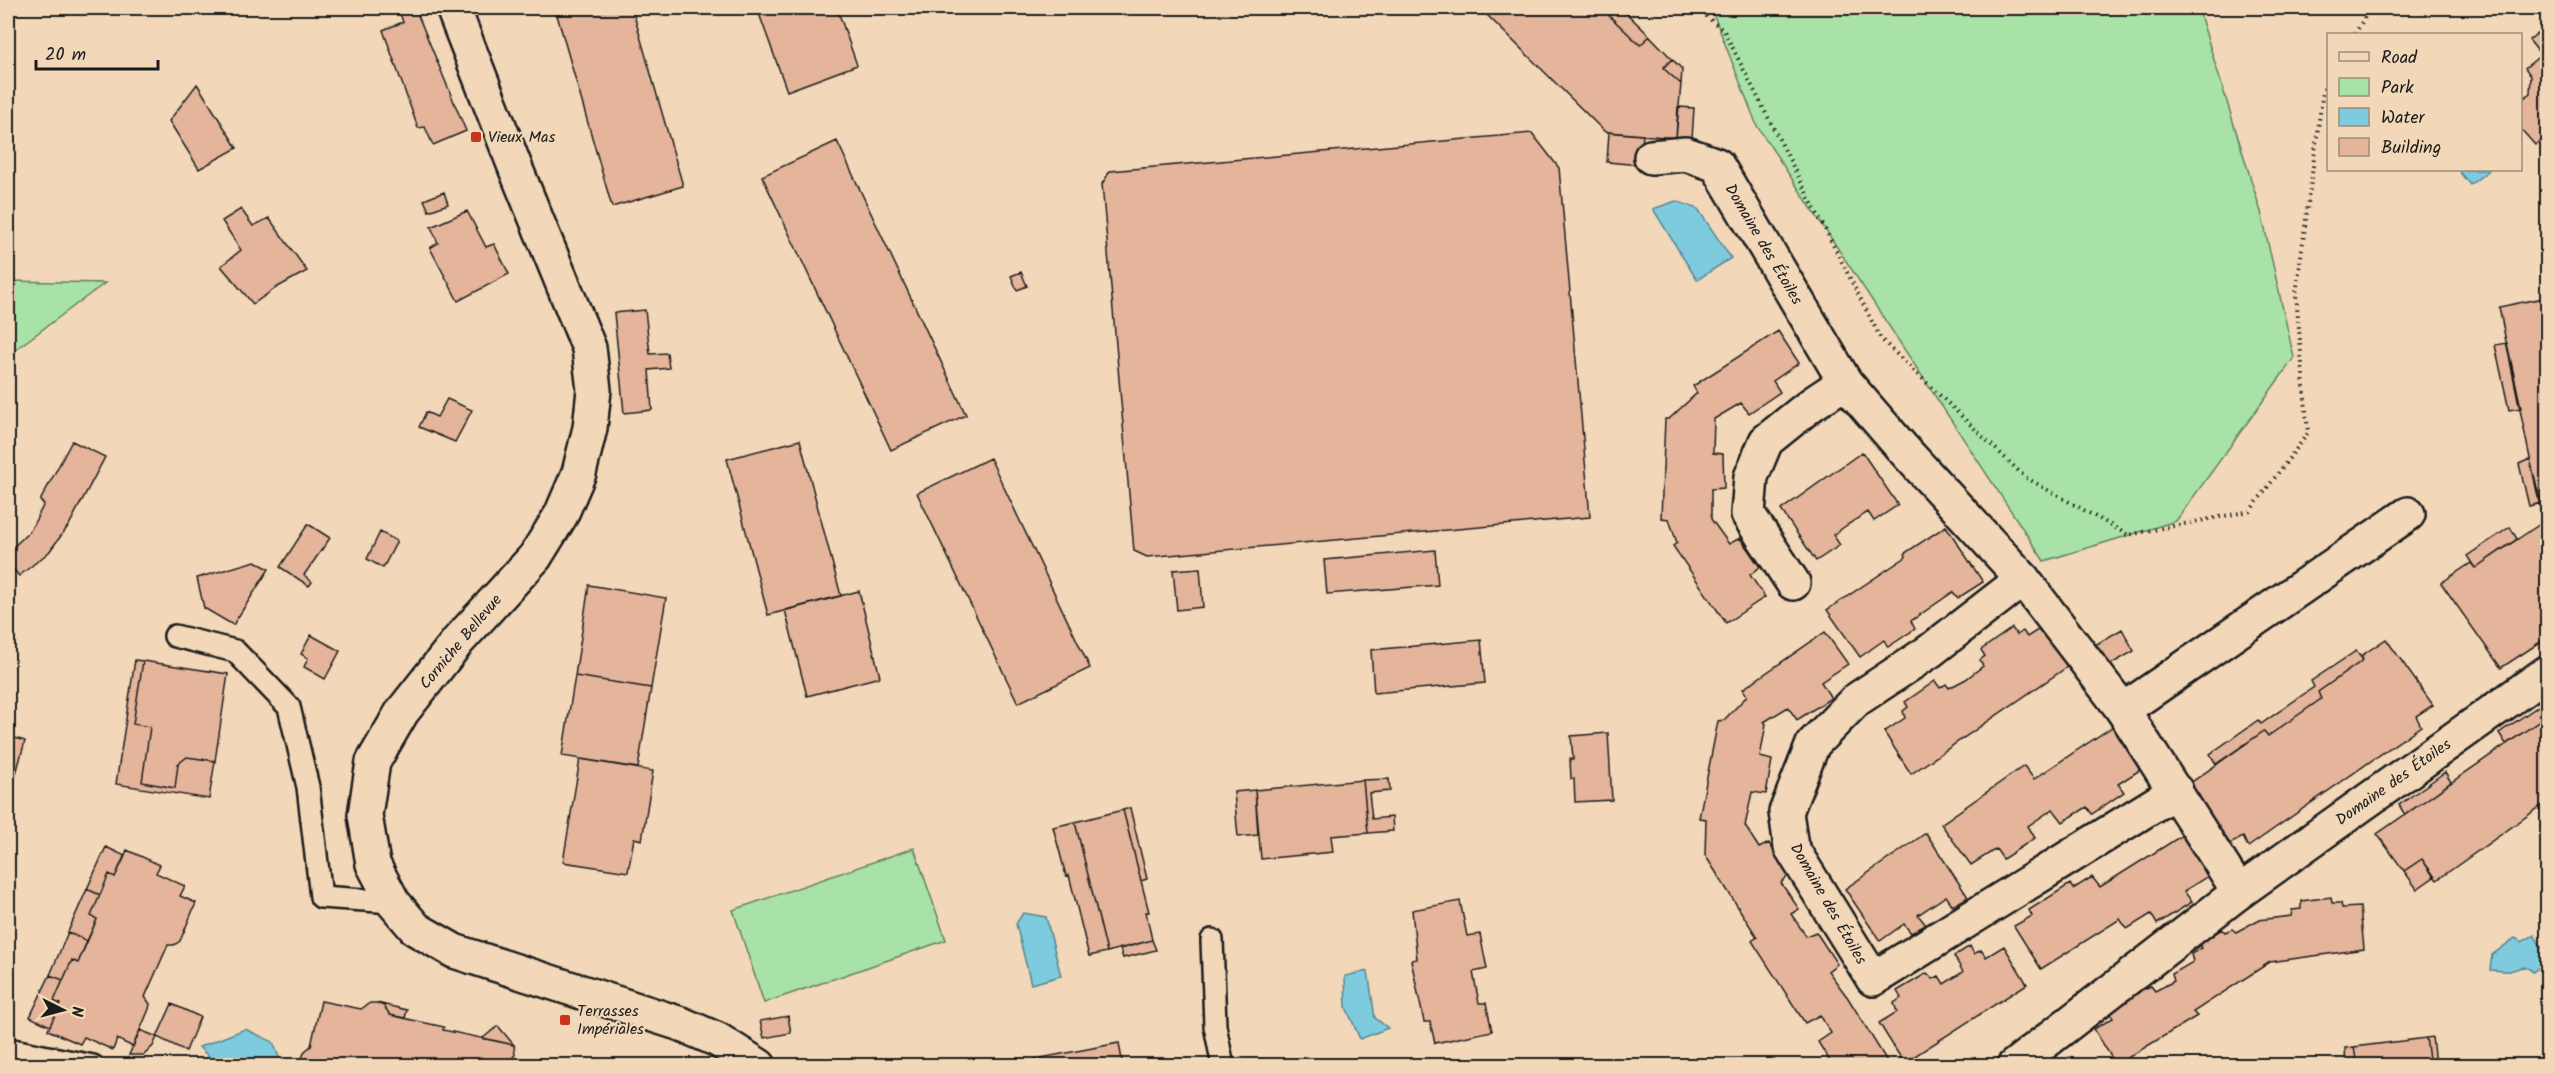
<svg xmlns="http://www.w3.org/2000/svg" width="2555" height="1073" viewBox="0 0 2555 1073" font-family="Kalam,sans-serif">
  <rect width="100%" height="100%" fill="#f2d8b9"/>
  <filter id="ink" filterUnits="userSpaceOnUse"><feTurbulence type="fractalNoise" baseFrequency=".0167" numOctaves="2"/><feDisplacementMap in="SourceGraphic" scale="12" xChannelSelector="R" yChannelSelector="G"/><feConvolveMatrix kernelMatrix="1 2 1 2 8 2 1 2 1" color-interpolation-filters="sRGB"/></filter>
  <g filter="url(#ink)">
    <path fill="#a8e2a7" stroke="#627f62" stroke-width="1.5" d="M1711 8H2198L2261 212 2294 358 2176 521 2044 561 1757 126Z
      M8 281 105 283 8 355Z
      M914 848 946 940 764 1003 733 910Z"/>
    <path fill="#7ecbdd" stroke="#578590" stroke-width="1.5" d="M2458 170H2489L2470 185Z
      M1676 201 1698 209 1731 258 1697 280 1653 209Z
      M1023 913 1046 917 1061 976 1031 984 1016 924Z
      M2534 935 2546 953 2543 964 2533 972C2524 964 2521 968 2510 971 2504 972 2496 970 2490 970L2492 955 2515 938 2522 942Z
      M1368 971 1375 1018 1388 1028 1360 1039 1346 1007 1345 976Z
      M245 1029 273 1042 282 1065H217L199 1047Z"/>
    <path fill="#e4b49b" stroke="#1c1c1c" stroke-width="1.5" d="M398 8H415L466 131 433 145 425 127 418 128 383 30 403 22Z
      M555 8H632L683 186 612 207Z
      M757 8H837L857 65 787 91Z
      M1464 8H1601L1640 45 1650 36 1672 59 1663 68 1681 84 1676 138 1605 132 1484 12 1464 11Z
      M1601 8H1621L1650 36 1640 45Z
      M2548 25V134L2535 145 2520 128V101L2530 93 2531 76 2525 68 2541 55 2529 40Z
      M1672 59 1682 69 1681 84 1663 68Z
      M197 84 237 148 199 169 169 121Z
      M1678 107 1694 108 1692 139 1676 138Z
      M1609 132 1643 135 1640 165 1607 162Z
      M1532 133 1559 168 1590 517 1147 557 1134 551 1102 184 1110 171Z
      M837 141 966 415 891 450 762 176Z
      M444 192 448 204 429 211 424 200Z
      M241 209 253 226 269 218 307 271 276 288 253 304 221 266 241 250 222 221Z
      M467 211 486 247 494 244 509 274 458 301 430 248 438 243 431 227Z
      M1021 272 1027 286 1017 290 1011 276Z
      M2548 297V637L2501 668 2441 583 2471 563 2475 568 2543 522 2499 307Z
      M645 310 650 354 667 353 669 368 649 370 652 410 624 413 614 313Z
      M1778 331 1799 363 1773 381 1780 392 1749 413 1741 403 1714 419 1713 453 1723 454 1724 488 1711 489V519L1729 544 1740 538 1760 567 1750 575 1765 597 1726 623 1673 546 1677 543 1669 519 1661 518 1665 419H1669L1697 393 1693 386Z
      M2507 343 2521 408 2509 410 2495 345Z
      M447 399 472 410 455 442 419 427 426 412 437 417Z
      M800 440 841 596 768 615 727 459Z
      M72 441 105 457 69 525 49 552 19 576 8 562V552L30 531 44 504 40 501Z
      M1862 452 1898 505 1874 521 1868 512 1847 525 1833 535 1840 545 1816 561 1781 510Z
      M990 458 1090 668 1018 703 917 493Z
      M2530 459 2541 503 2529 506 2519 464Z
      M308 524 330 538 304 575 312 582 309 586 280 567Z
      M1946 526 1983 582 1958 598 1953 592 1911 621 1915 629 1888 647 1884 640 1860 657 1827 610 1906 557 1905 553Z
      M2510 527 2517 539 2475 568 2467 556Z
      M380 532 397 541 383 568 367 559Z
      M1435 550 1438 585 1327 594 1324 560Z
      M255 561 269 569 233 625 204 608 197 578Z
      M1200 568 1203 607 1177 610 1173 570Z
      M589 585 666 598 651 688 575 676Z
      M859 591 880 677 807 696 785 610Z
      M2044 626 2070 665 1911 774 1884 732 1905 718 1903 711 1908 707 1905 702 1935 681 1940 688 1946 684 1949 688 1966 679 1983 666 1980 660 1985 656 1981 650 2012 628 2017 635 2023 631 2027 637Z
      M2122 629 2134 651 2108 666 2095 645Z
      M1825 632 1848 664 1821 682 1831 698 1797 720 1788 707 1764 722 1766 724 1760 757 1772 760 1766 794 1752 792 1745 826 1759 848 1769 843 1789 875 1781 883 1799 909 1791 914 1806 936 1816 932 1837 964 1828 971 1848 998 1887 1061 1880 1066H1833L1818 1042 1831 1033 1820 1015 1805 1023 1752 941 1757 937 1705 855 1706 819 1699 818 1718 721 1724 720 1747 696 1743 689Z
      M311 635 340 651 325 679 304 667 308 658 301 654Z
      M2386 639 2433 705 2416 716 2421 726 2248 847 2243 837 2230 844 2189 784 2264 731 2268 736 2321 699 2318 692 2363 660 2361 656Z
      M1481 640 1485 683 1374 693 1371 650Z
      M2356 651 2363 660 2318 692 2321 699 2268 736 2264 731 2216 764 2210 754 2258 720 2261 724 2314 687 2311 681Z
      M135 660 143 661 133 724 150 727 142 782 175 788 178 764 187 757 215 761 209 799 116 784Z
      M143 661 228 674 215 761 187 757 178 764 175 788 142 782 150 727 133 724Z
      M575 676 651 688 638 768 562 756Z
      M2540 705 2547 716 2506 744 2499 733Z
      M2547 716 2548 801 2437 880 2422 859 2404 871 2377 834Z
      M2115 725 2143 768 2118 784 2124 792 2092 814 2087 807 2063 822 2053 809 2028 826 2035 838 2003 859 1996 849 1971 865 1941 824 2024 766 2034 779Z
      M1608 733 1612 800 1575 802 1574 779H1571L1570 759H1573L1571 736Z
      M8 736 25 741 8 803 9 760H8Z
      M580 759 653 771 642 840 634 838 628 872 563 862Z
      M2445 772 2451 782 2405 815 2399 805Z
      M1389 779 1390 791 1369 793 1372 819 1392 817 1393 831 1368 833 1363 780Z
      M1363 780 1368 833 1331 836 1333 852 1261 859 1255 790Z
      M1255 790 1258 835 1238 837 1234 792Z
      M1130 808 1147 879 1141 881 1123 810Z
      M1123 810 1149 912H1146L1152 940 1107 952 1075 822Z
      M1075 822 1107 952 1089 956 1069 875 1066 876 1053 827Z
      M1926 833 1968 897 1953 906 1946 896 1918 915 1926 925 1911 933 1904 924 1880 941 1845 889Z
      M2184 834 2210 875 2184 891 2192 902 2157 924 2151 914 2127 929 2120 919 2041 969 2014 926 2032 916 2029 910 2070 884 2073 889 2092 877 2100 887Z
      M106 847 125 856 115 877 109 874 100 895 87 889Z
      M127 850 160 865 156 873 185 886 180 896 196 903 180 941 174 945H168L145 997 150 1004 149 1009 133 1047 117 1039 113 1050 84 1037 80 1044 48 1030 60 1004 54 1001 72 960 78 963 97 919 91 916 109 874 115 877Z
      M2422 859 2434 877 2417 889 2404 871Z
      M87 889 100 895 91 916 97 919 87 941 68 932Z
      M2331 897 2332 903H2341L2342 908 2360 907 2364 949 2270 962 2193 1012 2197 1016 2116 1065 2094 1029 2113 1018 2110 1012 2140 984 2144 989 2151 986 2155 991 2174 981 2172 974 2193 962 2191 954 2201 948 2198 944 2222 929 2225 932 2232 929 2236 932 2258 920 2291 916 2292 910 2301 909V901Z
      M1460 901 1467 936 1480 934 1487 969 1473 972 1479 1003H1486L1492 1031 1435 1043 1430 1022H1424L1411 960 1417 959 1412 910Z
      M68 932 87 941 78 963 72 960 63 980 50 975Z
      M1152 940 1156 950 1123 958 1120 949Z
      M1970 946 1974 954 1981 950 1986 957 2004 946 2027 984 1904 1063 1879 1023 1897 1012 1894 1003 1901 998 1897 991 1927 973 1933 979 1939 976 1944 984 1963 972 1954 956Z
      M50 975 63 980 54 1001 60 1004 50 1026 30 1017Z
      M321 1001 361 1009 370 1003H377L384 1006 390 1015 444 1027 443 1030 514 1045 515 1055 511 1059 517 1066H303L301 1060 305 1051 311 1046Z
      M377 1003 407 1010 405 1018 390 1015 384 1006Z
      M172 1004 200 1017 186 1051 157 1037Z
      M788 1016 791 1033 764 1038 760 1021Z
      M498 1026 514 1045 483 1038Z
      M140 1030 157 1037 153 1046 144 1055H129Z
      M2432 1037 2435 1064 2441 1063 2442 1066H2430L2426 1038Z
      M2426 1038 2430 1066H2357L2354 1047Z
      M1119 1043 1123 1066H1036L1035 1059Z
      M2354 1047 2357 1066H2346L2345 1048Z"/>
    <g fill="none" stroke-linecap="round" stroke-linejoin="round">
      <g stroke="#1c1c1c" stroke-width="26">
        <path id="lane" d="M175 636 235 651 289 707 308 787 321 897 393 902
          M1212 940 1215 1026 1223 1066
          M8 1049 93 1066"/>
      </g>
      <g stroke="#1c1c1c" stroke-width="38">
        <g id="street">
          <path d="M453 8 517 172 589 348 594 390 590 428 579 473 561 515 535 557 458 641 402 712 373 762 365 815 373 864 393 902 416 929 454 951 681 1024 718 1040 759 1066"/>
          <path id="s1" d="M1651 157 1686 154 1717 165 1845 382 1903 449 2023 579 2123 710 2239 892"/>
          <path d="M2023 579 1930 651 1856 700 1813 744 1786 812 1791 847 1873 979 2176 791"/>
          <path d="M1793 583 1748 514 1751 477 1766 441 1812 404 1845 382"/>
          <path d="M2123 710 2408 514"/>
          <path id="s2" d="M2014 1066 2239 892 2548 672"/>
        </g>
      </g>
      <path stroke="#1c1c1c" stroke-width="4" stroke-dasharray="1.5 4.5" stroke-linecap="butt" d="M1697 8 1724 31 1881 339 2025 477 2128 535 2250 511 2308 433 2296 294 2323 91 2328 81
        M2355 34 2370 8"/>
      <use href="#lane" stroke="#f2d8b9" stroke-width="21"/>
      <use href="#street" stroke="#f2d8b9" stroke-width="33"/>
    </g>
  </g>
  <g fill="#c8321e" stroke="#f2d8b9" stroke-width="2">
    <rect x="470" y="131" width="12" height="12" rx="3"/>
    <rect x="559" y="1014" width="12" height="12" rx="3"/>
  </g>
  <g text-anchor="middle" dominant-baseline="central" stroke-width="4.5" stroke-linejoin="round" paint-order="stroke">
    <g font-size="16" fill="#1c1c1c" stroke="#f2d8b9" text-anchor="start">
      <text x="488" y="137">Vieux Mas</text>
      <text x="577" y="1011">Terrasses<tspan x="577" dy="18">Impériales</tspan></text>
    </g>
    <g font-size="16" fill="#1c1c1c" stroke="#f2d8b9">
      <text stroke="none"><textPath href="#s1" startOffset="160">Domaine des Étoiles</textPath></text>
      <text transform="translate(461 642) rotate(-50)">Corniche Bellevue</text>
      <text stroke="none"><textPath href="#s2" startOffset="474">Domaine des Étoiles</textPath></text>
      <text transform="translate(1828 904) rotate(60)">Domaine des Étoiles</text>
    </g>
  </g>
  <rect width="2555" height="1073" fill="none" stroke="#f2d8b9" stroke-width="30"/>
  <rect x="15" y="15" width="2525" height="1043" fill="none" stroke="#1c1c1c" stroke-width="2" filter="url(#ink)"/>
  <rect x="2327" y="33" width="195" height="138" fill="#f2d8b9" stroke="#9c8d7a" stroke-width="1.5"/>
  <rect x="2339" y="52" width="30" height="9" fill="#f2d8b9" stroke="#9c8d7a" stroke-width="1.5"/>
  <text x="2381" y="63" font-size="18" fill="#1c1c1c">Road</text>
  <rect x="2339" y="78" width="30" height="18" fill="#a8e2a7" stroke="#9c8d7a" stroke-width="1.5"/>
  <text x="2381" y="93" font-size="18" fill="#1c1c1c">Park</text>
  <rect x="2339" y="108" width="30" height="18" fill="#7ecbdd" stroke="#9c8d7a" stroke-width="1.5"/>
  <text x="2381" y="123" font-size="18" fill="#1c1c1c">Water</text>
  <rect x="2339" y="138" width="30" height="18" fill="#e4b49b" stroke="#9c8d7a" stroke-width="1.5"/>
  <text x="2381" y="153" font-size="18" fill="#1c1c1c">Building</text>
  <g transform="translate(63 1010) rotate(96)" stroke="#f2d8b9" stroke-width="4.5" paint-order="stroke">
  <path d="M0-4.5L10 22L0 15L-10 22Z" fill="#1c1c1c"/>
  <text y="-9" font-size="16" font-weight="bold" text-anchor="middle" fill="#1c1c1c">N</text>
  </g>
  <path d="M36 60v9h122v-9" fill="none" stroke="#1c1c1c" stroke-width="3"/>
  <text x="45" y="60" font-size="18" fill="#1c1c1c" stroke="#f2d8b9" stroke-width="4.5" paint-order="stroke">20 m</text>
</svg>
